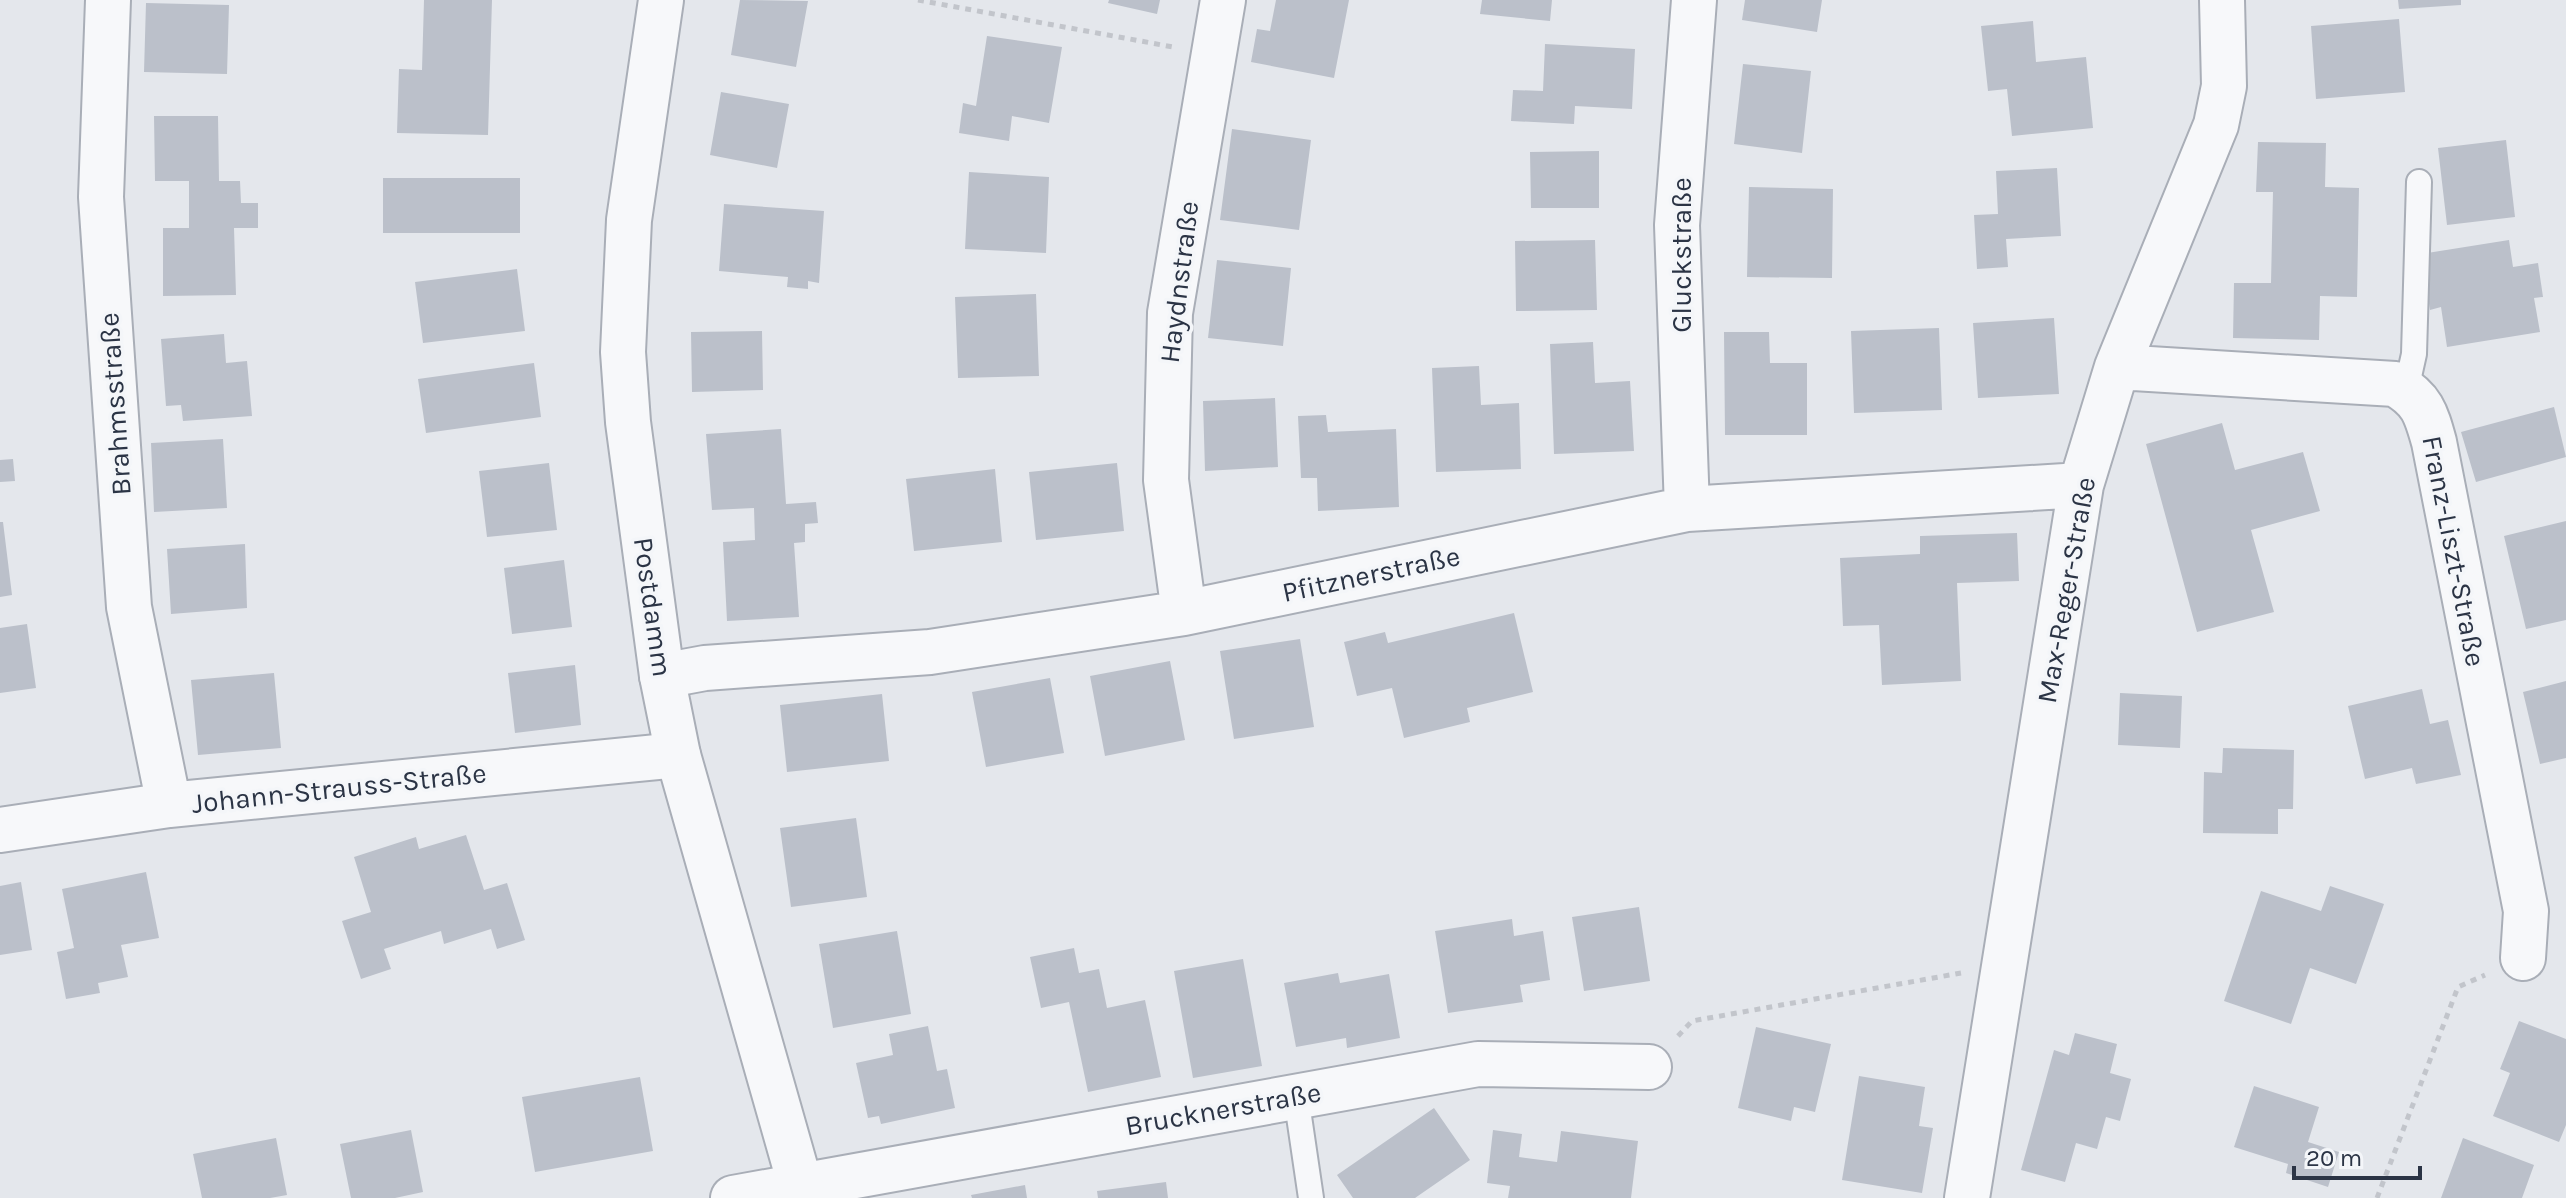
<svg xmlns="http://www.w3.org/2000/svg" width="2566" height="1198" viewBox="0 0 2566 1198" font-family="Karla,sans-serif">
  <rect width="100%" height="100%" fill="#e4e7ec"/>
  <path fill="#bbc0ca" d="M424 0H492L488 135 397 133 399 69 422 70Z
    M740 0 808 1 796 67 731 55Z
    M1109 0H1160L1157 14 1108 3Z
    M1276 0H1349L1334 78 1251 62 1257 29 1270 31Z
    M1482 0H1552L1550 21 1480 14Z
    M1745 0H1822L1817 32 1742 20Z
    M2398 0H2461V5L2399 9Z
    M146 3 229 5 227 74 144 72Z
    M2399 19 2405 92 2316 99 2311 26Z
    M2033 21 2036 62 2086 57 2093 128 2012 136 2007 89 1988 91 1981 26Z
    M987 36 1062 47 1049 123 1012 116 1009 141 959 133 963 103 976 106Z
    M1545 44 1635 49 1632 109 1575 106 1574 124 1511 121 1513 90 1543 91Z
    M1743 64 1811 71 1802 153 1734 144Z
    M721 92 789 104 777 168 710 155Z
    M154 116H218L219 181H240L241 203H258V228H234L236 295 163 296V228H189V181H155Z
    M1232 129 1311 140 1299 230 1220 220Z
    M2506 140 2515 217 2447 225 2438 148Z
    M2258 142 2326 143 2325 187 2359 188 2357 297 2320 296 2319 340 2233 338 2234 283H2271L2273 192H2256Z
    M1599 151V208H1531L1530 152Z
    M2057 168 2061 236 2006 239 2008 267 1977 269 1974 215 1998 214 1996 171Z
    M969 172 1049 177 1046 253 965 249Z
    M383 178H520V233H383Z
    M1749 187 1833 189 1832 278 1747 277Z
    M724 204 824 211 819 283 808 281V289L787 287 788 277 719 271Z
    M1595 240 1597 310 1516 311 1515 241Z
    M2509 240 2513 267 2538 263 2543 297 2534 298 2540 332 2447 347 2441 307 2430 310 2421 254Z
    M1217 260 1291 268 1283 346 1208 338Z
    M517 269 525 331 423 343 415 282Z
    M1036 294 1039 376 958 378 955 297Z
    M2054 318 2059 394 1978 398 1973 323Z
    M1939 328 1942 410 1854 413 1851 331Z
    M762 331 763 390 692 392 691 332Z
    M1724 332H1769L1770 363H1807V435H1725Z
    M224 334 226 363 247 361 252 416 183 421 181 405 166 406 161 339Z
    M1593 342 1595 383 1630 381 1634 451 1554 454 1550 344Z
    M534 363 541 417 426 433 418 379Z
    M1479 366 1481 405 1519 403 1521 469 1436 472 1432 368Z
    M1275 398 1278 467 1205 471 1203 401Z
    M2554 407 2566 457 2476 482 2461 432Z
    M1326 415 1328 432 1396 429 1399 507 1318 511 1317 478H1301L1298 416Z
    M2222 423 2235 470 2303 452 2320 511 2251 530 2274 612 2197 632 2146 444Z
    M781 429 786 504 816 502 818 523 805 524V542L794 543 799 617 727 621 723 542 755 540 754 508 712 510 706 434Z
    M223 439 227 508 154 512 151 443Z
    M13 459 15 481 0 482V460Z
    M549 463 557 530 487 537 479 471Z
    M1117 463 1124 531 1036 540 1029 472Z
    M995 469 1002 542 914 551 906 479Z
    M2566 521V620L2526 629 2504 536Z
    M0 522H3L12 595 0 597Z
    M2017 533 2019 581 1957 583 1961 681 1882 685 1879 625 1843 626 1840 558 1920 554V536Z
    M245 544 247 608 171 614 167 549Z
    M564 560 572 627 512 634 504 568Z
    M1514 613 1533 692 1467 708 1470 722 1404 738 1392 688 1357 696 1344 642 1385 632 1388 643Z
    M27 624 36 688 0 693V628Z
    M1300 639 1314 727 1234 739 1220 651Z
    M1170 661 1185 740 1105 756 1090 676Z
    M575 665 581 725 515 733 508 673Z
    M274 673 281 748 198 755 191 680Z
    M1050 678 1064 753 986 767 972 692Z
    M2566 681V758L2540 764 2523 692Z
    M2422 689 2430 724 2448 720 2461 775 2416 784 2412 768 2365 779 2348 706Z
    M2120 693 2182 696 2180 748 2118 745Z
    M882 694 889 761 787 772 780 705Z
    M2223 748 2294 750 2293 809H2278V834L2203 833 2204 772 2222 773Z
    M856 818 867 897 791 907 780 828Z
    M466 835 484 890 507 883 525 940 497 949 491 929 444 944 441 931 384 949 391 969 361 979 342 921 371 912 354 857 416 837 419 849Z
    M146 872 159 938 121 945 128 977 98 983 100 993 66 999 57 952 74 948 62 889Z
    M21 882 32 950 0 955V886Z
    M2330 886 2384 904 2356 984 2310 968 2291 1024 2224 1001 2261 891 2321 911Z
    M1639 907 1650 981 1584 991 1572 917Z
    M1512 919 1514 936 1543 931 1550 980 1520 985 1523 1002 1448 1013 1435 931Z
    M897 931 911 1014 833 1028 819 944Z
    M1074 948 1079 973 1099 969 1107 1008 1145 1000 1161 1077 1088 1092 1069 1002 1041 1008 1030 957Z
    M1243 959 1262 1066 1193 1078 1174 971Z
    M1338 973 1340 983 1389 974 1400 1038 1347 1048 1346 1038 1296 1047 1284 983Z
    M2519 1021 2566 1039V1125L2559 1142 2493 1116 2510 1073 2500 1069Z
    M928 1026 937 1071 947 1069 955 1108 881 1124 879 1116 868 1118 856 1063 893 1055 889 1034Z
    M1756 1027 1831 1044 1815 1112 1794 1107 1791 1121 1738 1108Z
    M2075 1033 2117 1044 2110 1073 2131 1079 2120 1121 2106 1117 2097 1149 2076 1143 2065 1182 2021 1170 2054 1050 2069 1055Z
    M1859 1076 1925 1087 1919 1126 1933 1128 1922 1193 1842 1180Z
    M640 1077 653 1151 535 1172 522 1097Z
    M2254 1086 2319 1107 2308 1142 2339 1152 2328 1187 2286 1173 2288 1164 2234 1147Z
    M1434 1108 1470 1160 1415 1198H1353L1337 1175Z
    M411 1130 423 1192 395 1198H351L340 1144Z
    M1493 1130 1522 1134 1519 1157 1557 1162 1561 1131 1638 1141 1631 1198H1508L1510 1186 1487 1183Z
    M276 1138 287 1195 270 1198H202L193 1154Z
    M2463 1138 2534 1165 2522 1198H2441Z
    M1166 1182 1168 1198H1098L1097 1191Z
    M1025 1185 1027 1198H972L971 1195Z"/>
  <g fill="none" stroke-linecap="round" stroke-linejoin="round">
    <g stroke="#a9aeb7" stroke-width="28">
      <path id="service" d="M2406 390 2414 354 2419 182
        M1296 1096 1311 1198"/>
    </g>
    <g stroke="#a9aeb7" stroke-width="48">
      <path id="minor" d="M108 0 101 197 129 607 169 805
        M2117 367 2395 384C2422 399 2426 413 2434 442L2526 911 2523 958
        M1687 509 1677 225 1694 0
        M1184 613 1166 480 1170 313 1223 0
        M662 676 705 668 930 652 1184 613 1687 509 2081 485
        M0 830 169 805 678 755
        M733 1198 1478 1064 1649 1067
        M1967 1198 2081 485 2117 367 2216 125 2224 86 2222 0"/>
    </g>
    <g stroke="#a9aeb7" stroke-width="48">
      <path id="tertiary" d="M661 0 629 220 623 352 628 422 662 676 678 755 804 1198"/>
    </g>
    <path stroke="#c2c5cb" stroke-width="5" stroke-dasharray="6 6" stroke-linecap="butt" d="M918 0 1173 47
      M1678 1036 1692 1021 1961 973
      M2377 1198 2458 987 2485 975"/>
    <use href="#service" stroke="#f7f8fa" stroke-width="24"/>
    <use href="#minor" stroke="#f7f8fa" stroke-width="44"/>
    <use href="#tertiary" stroke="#f7f8fa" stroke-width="44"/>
  </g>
  <g text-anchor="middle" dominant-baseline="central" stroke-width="7" stroke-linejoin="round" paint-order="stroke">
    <g font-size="28" fill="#2b3445" stroke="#f4f6f9">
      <text transform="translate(1681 255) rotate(-90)">Gluckstraße</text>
      <text transform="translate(1179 282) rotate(-83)">Haydnstraße</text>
      <text transform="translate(115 404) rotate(-94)">Brahmsstraße</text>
      <text transform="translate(2454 551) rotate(79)">Franz-Liszt-Straße</text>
      <text transform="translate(1371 574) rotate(-12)">Pfitznerstraße</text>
      <text transform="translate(2066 590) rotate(-80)">Max-Reger-Straße</text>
      <text transform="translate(653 607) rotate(82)">Postdamm</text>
      <text transform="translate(339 788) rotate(-6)">Johann-Strauss-Straße</text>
      <text transform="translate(1223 1109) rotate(-10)">Brucknerstraße</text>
    </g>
  </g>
  <path d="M2294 1166v12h126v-12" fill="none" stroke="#2b3445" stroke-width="4"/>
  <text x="2306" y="1166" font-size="24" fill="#2b3445" stroke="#f4f6f9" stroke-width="6" paint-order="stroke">20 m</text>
</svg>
